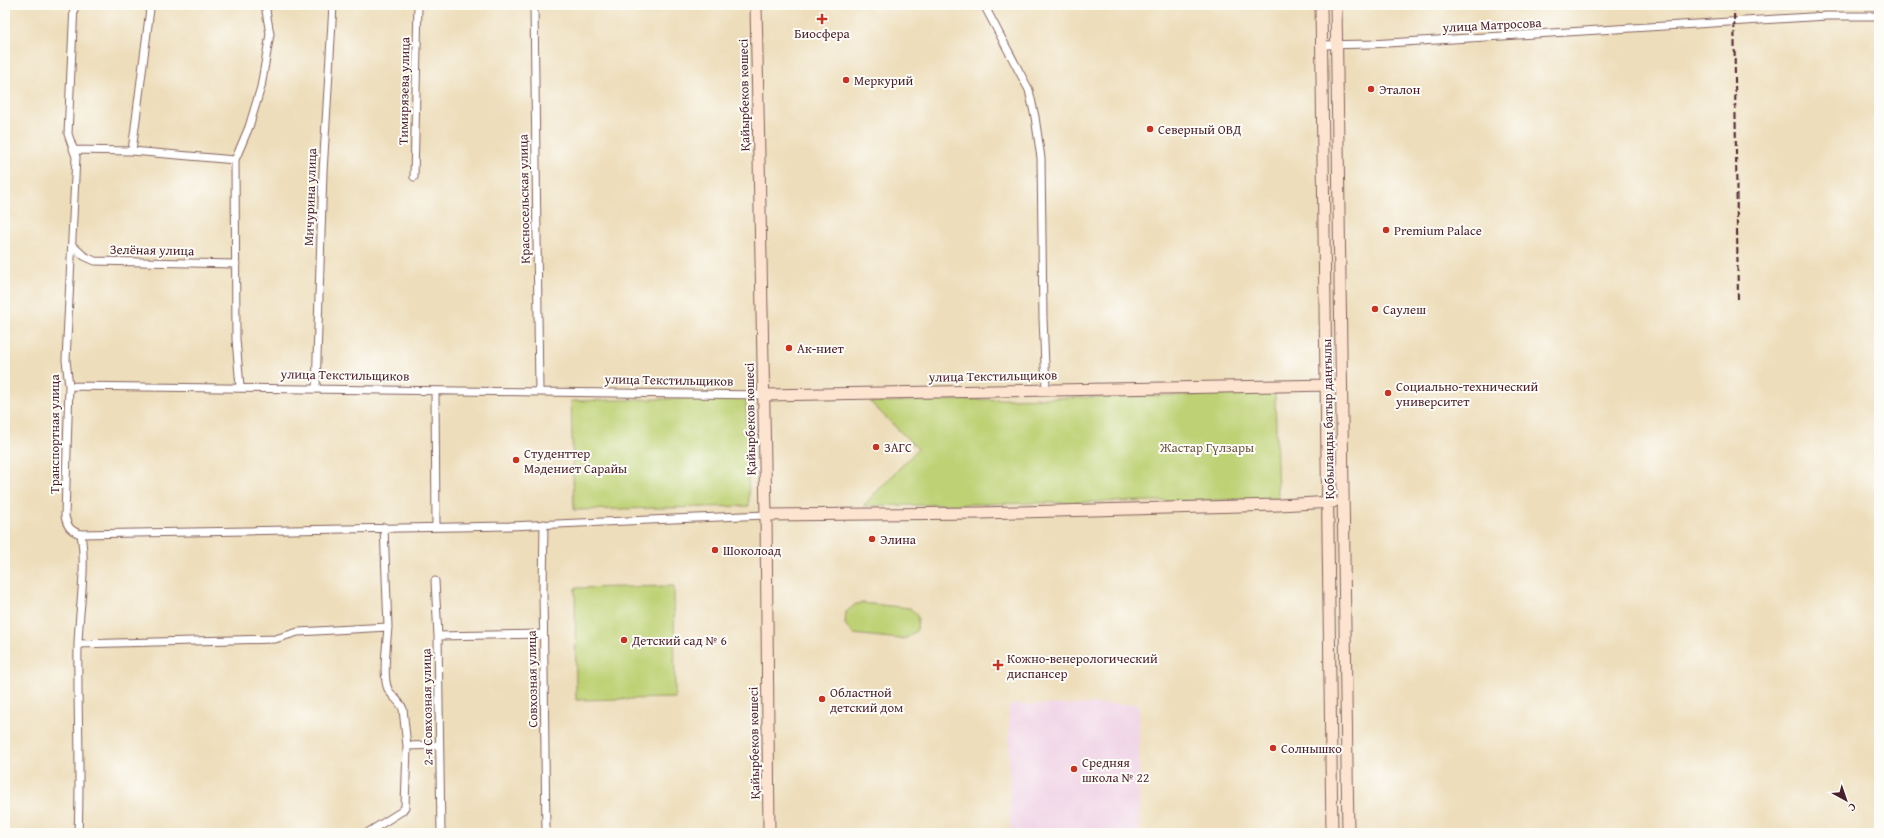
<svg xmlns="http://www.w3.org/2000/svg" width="1884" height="838" viewBox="0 0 1884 838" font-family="'Gentium Book Plus',serif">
  <rect width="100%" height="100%" fill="#fdfcf7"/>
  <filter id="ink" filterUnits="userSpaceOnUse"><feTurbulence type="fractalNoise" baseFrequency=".025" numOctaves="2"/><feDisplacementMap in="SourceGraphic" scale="8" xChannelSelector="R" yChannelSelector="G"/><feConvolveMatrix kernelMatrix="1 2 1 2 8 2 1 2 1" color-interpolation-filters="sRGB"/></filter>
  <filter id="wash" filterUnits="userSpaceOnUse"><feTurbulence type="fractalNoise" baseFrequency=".012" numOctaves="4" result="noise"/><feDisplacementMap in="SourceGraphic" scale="16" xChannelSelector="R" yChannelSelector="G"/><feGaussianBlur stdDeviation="0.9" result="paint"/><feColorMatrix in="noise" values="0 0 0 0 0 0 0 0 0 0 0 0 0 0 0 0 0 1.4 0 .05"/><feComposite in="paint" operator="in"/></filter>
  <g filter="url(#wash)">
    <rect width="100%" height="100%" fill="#edddba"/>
    <path fill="#efd0e5" d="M1139 704V833H1010L1009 705Z"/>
    <path fill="#bed175" stroke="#847850" d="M1275 393 1278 499 863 506 918 449 870 402Z
      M746 397 749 506 574 510 571 401Z
      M674 586 675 698 576 700 575 588Z
      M862 603 910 608 918 617 917 630 907 638 900 639 853 634 845 624 846 612 856 604Z"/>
  </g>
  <g filter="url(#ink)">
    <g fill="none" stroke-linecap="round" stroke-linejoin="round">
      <g stroke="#83625d" stroke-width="9">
        <path id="street" d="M74 5 68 134 76 157 66 360 69 386 65 516C67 526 70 531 81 534 87 569 79 608 78 644 77 707 81 770 78 833
          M534 5 539 392
          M984 5 1029 90 1035 117 1041 158 1043 318 1046 389
          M1321 45 1371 44 1827 16H1879
          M74 150 132 151 235 160
          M132 151 150 9
          M414 177 418 5
          M72 245 84 256 95 261 236 264
          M69 386 764 395
          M240 387 236 339 235 160 249 127 261 87 270 34 266 11 268 5
          M316 389 323 172 333 5
          M435 391 436 527
          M544 524 543 590 546 833
          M384 527 388 627
          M81 534 510 526 766 515
          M435 581 438 636 441 833
          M438 636 543 634
          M78 644 275 639 298 632 388 627C387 642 382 677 388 689 392 697 400 701 403 709L407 746 439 745
          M367 833 402 811 405 807 407 746"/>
      </g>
      <g stroke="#83625d" stroke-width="13">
        <path id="secondary" d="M756 5 766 515 769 833
          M1321 5 1332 833
          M1336 5 1348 833
          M764 395 1333 385
          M766 515 981 513 1279 505 1333 502"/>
      </g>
      <use href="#street" stroke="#fff" stroke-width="7"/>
      <use href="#secondary" stroke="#fde4d0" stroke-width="11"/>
      <path stroke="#4a1f2b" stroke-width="2" stroke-dasharray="6 3" stroke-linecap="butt" d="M1734 5 1738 300"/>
    </g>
  </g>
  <g fill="#c8321e" stroke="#fdfcf7" stroke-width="1.5">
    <path d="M820 13h4v4h4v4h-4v4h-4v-4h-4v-4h4z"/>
    <circle cx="846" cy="80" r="4"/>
    <circle cx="1371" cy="89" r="4"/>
    <circle cx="1150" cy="129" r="4"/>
    <circle cx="1386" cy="230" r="4"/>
    <circle cx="1375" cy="309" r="4"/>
    <circle cx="789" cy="348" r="4"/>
    <circle cx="1388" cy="393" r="4"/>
    <circle cx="876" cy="447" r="4"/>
    <circle cx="516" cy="460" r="4"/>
    <circle cx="872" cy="539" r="4"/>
    <circle cx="715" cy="550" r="4"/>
    <circle cx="624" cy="640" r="4"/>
    <path d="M996 659h4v4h4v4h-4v4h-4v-4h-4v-4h4z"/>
    <circle cx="822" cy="699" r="4"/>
    <circle cx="1273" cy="748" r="4"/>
    <circle cx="1074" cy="769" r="4"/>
  </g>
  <g text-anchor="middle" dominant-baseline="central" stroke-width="4" stroke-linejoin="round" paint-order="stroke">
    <g font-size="13" fill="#4a1f2b" stroke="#fdfcf7">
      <text transform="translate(1492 25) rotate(-3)">улица Матросова</text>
      <text transform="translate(404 91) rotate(-89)">Тимирязева улица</text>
      <text transform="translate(744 95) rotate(-91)">Қайырбеков көшесі</text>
      <text transform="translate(310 197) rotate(-88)">Мичурина улица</text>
      <text transform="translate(524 199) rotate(-91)">Красносельская улица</text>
      <text transform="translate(152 250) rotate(1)">Зелёная улица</text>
      <text transform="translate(345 375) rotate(1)">улица Текстильщиков</text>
      <text transform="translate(993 376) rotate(-1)">улица Текстильщиков</text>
      <text transform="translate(669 380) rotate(1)">улица Текстильщиков</text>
      <text transform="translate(750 419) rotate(-91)">Қайырбеков көшесі</text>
      <text transform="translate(1328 419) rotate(-91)">Қобыланды батыр даңғылы</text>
      <text transform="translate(54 434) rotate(-90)">Транспортная улица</text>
      <text transform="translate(532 679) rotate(-91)">Совхозная улица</text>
      <text transform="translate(427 707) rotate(-91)">2-я Совхозная улица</text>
      <text transform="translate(754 743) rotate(-91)">Қайырбеков көшесі</text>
    </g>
    <g font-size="13" fill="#4a1f2b" stroke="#fdfcf7" text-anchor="start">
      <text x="822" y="33" text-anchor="middle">Биосфера</text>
      <text x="854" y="80">Меркурий</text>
      <text x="1379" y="89">Эталон</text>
      <text x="1158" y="129">Северный ОВД</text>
      <text x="1394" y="230">Premium Palace</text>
      <text x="1383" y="309">Саулеш</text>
      <text x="797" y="348">Ак-ниет</text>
      <text x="1396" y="386">Социально-технический<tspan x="1396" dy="15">университет</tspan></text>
      <text x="884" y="447">ЗАГС</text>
      <text x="524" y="453">Студенттер<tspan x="524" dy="15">Мәдениет Сарайы</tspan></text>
      <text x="880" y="539">Элина</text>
      <text x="723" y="550">Шоколоад</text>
      <text x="632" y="640">Детский сад № 6</text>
      <text x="1007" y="658">Кожно-венерологический<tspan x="1007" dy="15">диспансер</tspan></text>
      <text x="830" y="692">Областной<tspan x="830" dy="15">детский дом</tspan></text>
      <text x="1281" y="748">Солнышко</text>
      <text x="1082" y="762">Средняя<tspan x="1082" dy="15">школа № 22</tspan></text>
    </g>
    <g font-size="13" fill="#6d5441" stroke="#fdfcf7">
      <text x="1207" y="447">Жастар Гүлзары</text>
    </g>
  </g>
  <rect width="1884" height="838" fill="none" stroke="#fdfcf7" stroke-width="20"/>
  <g transform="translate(1846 800) rotate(140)" stroke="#fdfcf7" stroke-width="3" paint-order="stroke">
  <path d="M0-3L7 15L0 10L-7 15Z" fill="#4a1f2b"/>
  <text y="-6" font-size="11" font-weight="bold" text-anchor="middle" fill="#4a1f2b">С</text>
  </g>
</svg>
